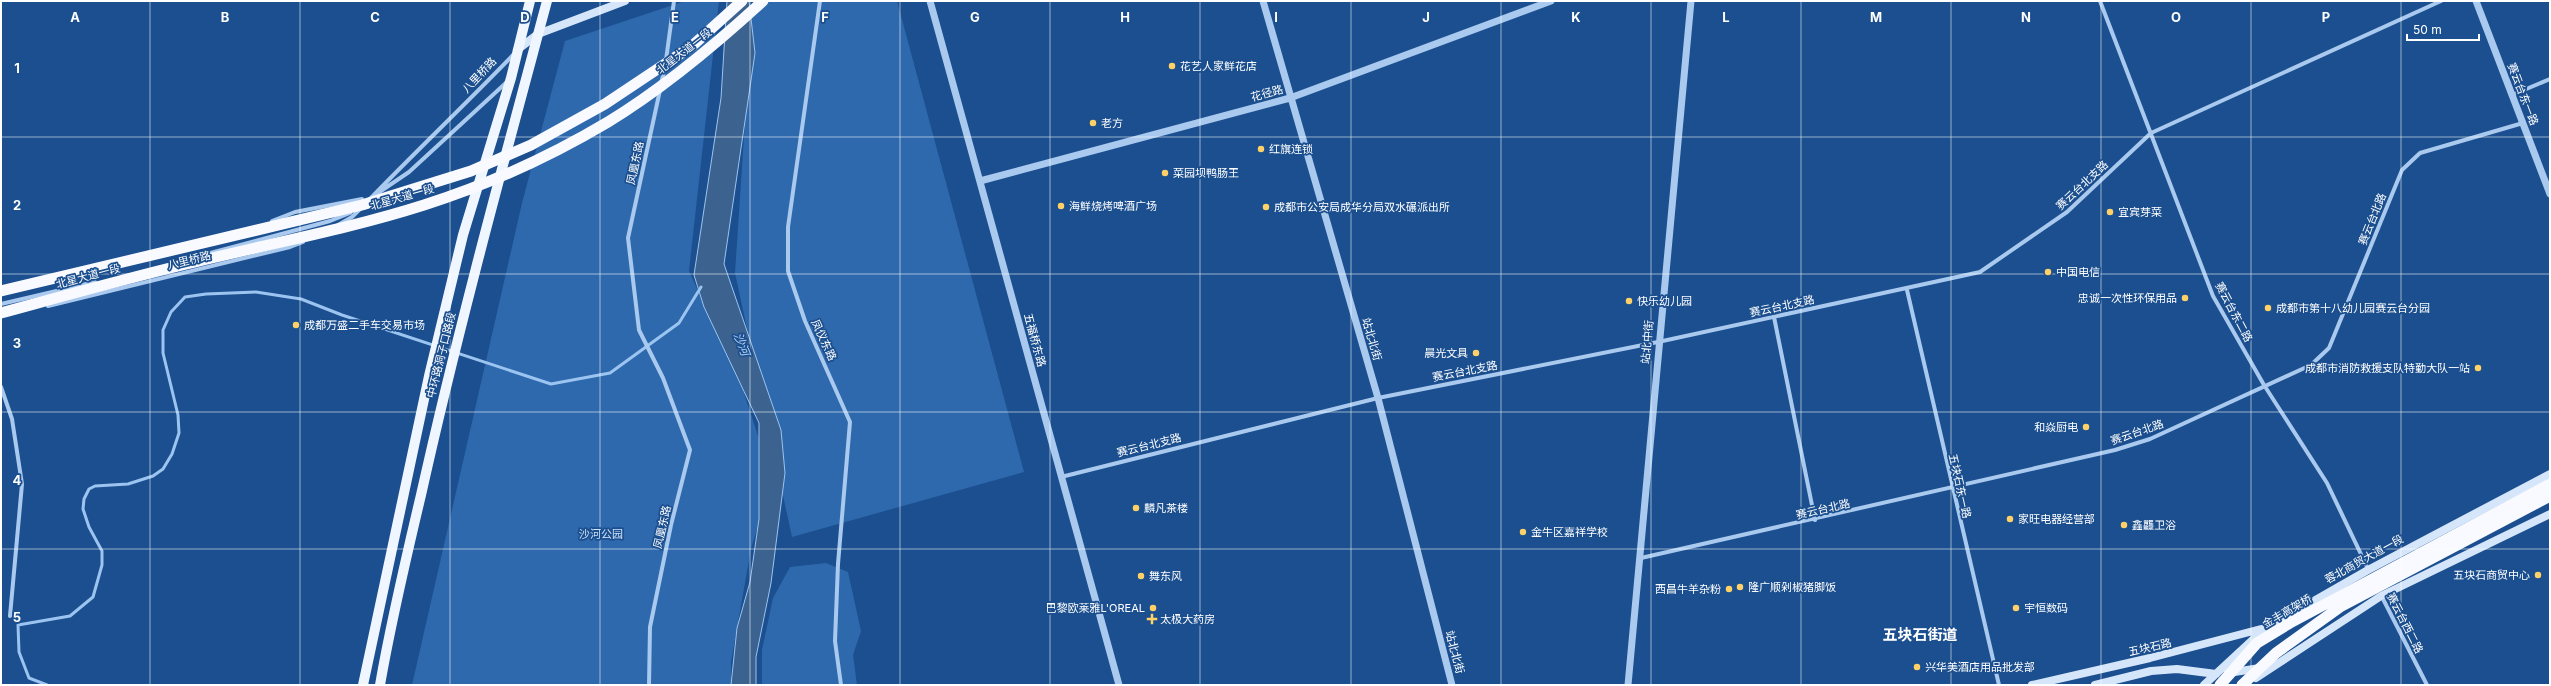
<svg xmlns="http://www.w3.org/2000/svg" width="2551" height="686" viewBox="0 0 2551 686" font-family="Inter,'Noto Sans SC',sans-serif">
  <rect width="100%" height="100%" fill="#1b4f8f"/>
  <path fill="#2e69ad" d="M685 1H719L689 271 742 387 760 442 759 522 751 549 731 662V685H412L522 203 565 41Z
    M753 1H897L1024 472 792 537 735 273Z
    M826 563 848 572 861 631 853 655 857 685H762V650L773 598 790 567Z"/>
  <path fill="#3c6290" stroke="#9cc4f0" d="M727 1H749L755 53 724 264 781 430 785 473 771 583 756 657V685H731L737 628 750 582 759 519V423L704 307 694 275 721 98Z"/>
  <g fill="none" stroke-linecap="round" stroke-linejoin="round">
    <path stroke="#9cc4f0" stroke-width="3" d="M47 685 29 678 19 652 18 625 70 616 93 597 102 565V551L89 527 83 509 84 499 89 489 95 486 128 484 153 476 163 469 172 454 179 433 178 415 163 353V330L171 312 185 297 206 294 256 292 301 299 342 315 551 384 610 373 679 323 701 287"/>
    <path stroke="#a9c9ee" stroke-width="4" d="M820 1 788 227V271L805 321 850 422 838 564 835 641 841 685
      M2100 1 2213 296 2264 385 2327 483 2369 571
      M666 60 674 1
      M661 84 665 67
      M2512 95 2550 79
      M378 193 409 172 508 81
      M369 200C417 150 467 103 515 53
      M272 221 295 212 362 199
      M338 225 352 217 360 209
      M203 255 330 221 350 213
      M1907 290 1999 685
      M1 304 95 282
      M48 306 290 247 303 242
      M1774 317 1815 520
      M1 387 12 419 22 484 10 616
      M1061 477 1378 398 1658 342 1980 272 2067 212 2151 133 2441 1
      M1641 558 2115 450 2150 439 2311 365 2329 348 2402 170 2420 153 2523 123
      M2381 595 2427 685
      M649 685 650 627 671 525 690 450 663 378 639 330 628 238 660 90"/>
    <path stroke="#a9c9ee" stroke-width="7" d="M930 1 1119 685
      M1263 1 1378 398 1452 685
      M2476 1 2550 194
      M980 181 1290 98 1551 1
      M1628 685 1691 1"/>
    <path stroke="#d6e6fa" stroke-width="8" d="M517 50 538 34 625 1
      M2228 673 2260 668
      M2256 678 2381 596 2550 514
      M2032 685 2150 658 2261 629
      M2095 685 2151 671 2177 669 2216 674
      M2204 685 2258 635 2272 625 2368 570 2550 474"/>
    <path stroke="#f0f6ff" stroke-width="10" d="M363 685 429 376 463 235 511 78 530 1
      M380 685C391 621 406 558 421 495 458 329 503 165 547 1"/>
    <path stroke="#f8faff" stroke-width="11" d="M1 291 362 205 471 171 531 145 605 104 692 46 742 1
      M1 313C71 294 142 274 212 258 283 241 355 227 424 205 487 185 551 156 608 122 664 88 715 45 763 1
      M2220 685 2257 643 2290 623 2550 484
      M2242 685 2276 653 2340 607 2550 496"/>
  </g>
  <path fill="none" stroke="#fff" stroke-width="1" stroke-opacity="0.55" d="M150 1V685M300 1V685M450 1V685M600 1V685M750 1V685M900 1V685M1050 1V685M1200 1V685M1351 1V685M1501 1V685M1651 1V685M1801 1V685M1951 1V685M2101 1V685M2251 1V685M2401 1V685M1 137H2550M1 274H2550M1 412H2550M1 549H2550"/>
  <g fill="#ffd166" stroke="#1b4f8f" stroke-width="1.5">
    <circle cx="1172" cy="66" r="4"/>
    <circle cx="1093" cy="123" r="4"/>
    <circle cx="1261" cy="149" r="4"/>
    <circle cx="1165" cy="173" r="4"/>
    <circle cx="1061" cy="206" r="4"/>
    <circle cx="1266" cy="207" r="4"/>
    <circle cx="2110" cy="212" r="4"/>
    <circle cx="2048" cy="272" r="4"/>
    <circle cx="2185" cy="298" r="4"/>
    <circle cx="1629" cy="301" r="4"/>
    <circle cx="2268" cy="308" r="4"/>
    <circle cx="296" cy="325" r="4"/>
    <circle cx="1476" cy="353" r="4"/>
    <circle cx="2478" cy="368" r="4"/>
    <circle cx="2086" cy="427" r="4"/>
    <circle cx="1136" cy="508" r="4"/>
    <circle cx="2010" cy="519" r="4"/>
    <circle cx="2124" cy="525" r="4"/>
    <circle cx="1523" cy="532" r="4"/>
    <circle cx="2538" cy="575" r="4"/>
    <circle cx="1141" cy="576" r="4"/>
    <circle cx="1740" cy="587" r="4"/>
    <circle cx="1729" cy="589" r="4"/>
    <circle cx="1153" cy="608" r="4"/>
    <circle cx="2016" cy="608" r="4"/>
    <path d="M1150 613h4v4h4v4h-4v4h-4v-4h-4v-4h4z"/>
    <circle cx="1917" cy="667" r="4"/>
  </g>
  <g text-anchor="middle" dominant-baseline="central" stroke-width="3.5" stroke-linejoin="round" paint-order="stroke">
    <g font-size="11" fill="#fff" stroke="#1b4f8f">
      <text transform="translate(684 51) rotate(-38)">北星大道一段</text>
      <text transform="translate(479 75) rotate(-47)">八里桥路</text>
      <text transform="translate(1267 93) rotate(-15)">花径路</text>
      <text transform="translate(2523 94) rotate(69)">赛云台东一路</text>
      <text transform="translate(635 163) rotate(-78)">凤凰东路</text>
      <text transform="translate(2082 185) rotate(-43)">赛云台北支路</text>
      <text transform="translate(402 197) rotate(-16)">北星大道一段</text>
      <text transform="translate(2372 219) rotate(-68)">赛云台北路</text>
      <text transform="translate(189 260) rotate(-14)">八里桥路</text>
      <text transform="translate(88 276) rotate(-15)">北星大道一段</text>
      <text transform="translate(1782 306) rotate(-12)">赛云台北支路</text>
      <text transform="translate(2234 312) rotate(62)">赛云台东二路</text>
      <text transform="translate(1372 339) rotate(74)">站北北街</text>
      <text transform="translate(824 340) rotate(65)">凤仪东路</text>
      <text transform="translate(1035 340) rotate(75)">五福桥东路</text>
      <text transform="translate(1647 342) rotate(-85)">站北中街</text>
      <text transform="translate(441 355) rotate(-76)">中环路洞子口路段</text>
      <text transform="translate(1465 371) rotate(-11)">赛云台北支路</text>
      <text transform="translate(2137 432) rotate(-19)">赛云台北路</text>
      <text transform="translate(1149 445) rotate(-14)">赛云台北支路</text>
      <text transform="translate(1960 486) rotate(77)">五块石东一路</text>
      <text transform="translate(1823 509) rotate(-13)">赛云台北路</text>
      <text transform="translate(662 527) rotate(-77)">凤凰东路</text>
      <text transform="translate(2364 559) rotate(-29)">蓉北商贸大道一段</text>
      <text transform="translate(2287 611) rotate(-30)">金丰高架桥</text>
      <text transform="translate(2405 623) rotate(63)">赛云台西二路</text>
      <text transform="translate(2150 647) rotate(-13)">五块石路</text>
      <text transform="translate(1455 652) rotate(75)">站北北街</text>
    </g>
    <g font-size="11" fill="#fff" stroke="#1b4f8f" text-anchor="start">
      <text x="1180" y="66">花艺人家鲜花店</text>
      <text x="1101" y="123">老方</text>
      <text x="1269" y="149">红旗连锁</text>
      <text x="1173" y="173">菜园坝鸭肠王</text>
      <text x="1069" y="206">海鲜烧烤啤酒广场</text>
      <text x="1274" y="207">成都市公安局成华分局双水碾派出所</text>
      <text x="2118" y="212">宜宾芽菜</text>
      <text x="2056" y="272">中国电信</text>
      <text x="2177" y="298" text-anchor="end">忠诚一次性环保用品</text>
      <text x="1637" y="301">快乐幼儿园</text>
      <text x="2276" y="308">成都市第十八幼儿园赛云台分园</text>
      <text x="304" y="325">成都万盛二手车交易市场</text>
      <text x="1468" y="353" text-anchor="end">晨光文具</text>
      <text x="2470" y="368" text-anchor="end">成都市消防救援支队特勤大队一站</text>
      <text x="2078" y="427" text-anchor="end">和焱厨电</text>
      <text x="1144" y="508">麟凡茶楼</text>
      <text x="2018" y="519">家旺电器经营部</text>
      <text x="2132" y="525">鑫龘卫浴</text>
      <text x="1531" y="532">金牛区嘉祥学校</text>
      <text x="2530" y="575" text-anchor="end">五块石商贸中心</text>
      <text x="1149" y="576">舞东风</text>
      <text x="1748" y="587">隆广顺剁椒猪脚饭</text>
      <text x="1721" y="589" text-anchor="end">西昌牛羊杂粉</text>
      <text x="1145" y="608" text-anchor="end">巴黎欧莱雅L'OREAL</text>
      <text x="2024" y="608">宇恒数码</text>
      <text x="1160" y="619">太极大药房</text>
      <text x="1925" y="667">兴华美酒店用品批发部</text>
    </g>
    <g font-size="11" fill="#cfe3fa" stroke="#1b4f8f">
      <text x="601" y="534">沙河公园</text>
    </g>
    <g font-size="12" font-style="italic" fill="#b5d3f5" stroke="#1b4f8f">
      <text transform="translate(742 344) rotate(69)">沙河</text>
    </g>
    <g font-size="15" font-weight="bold" fill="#fff" stroke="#1b4f8f">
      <text x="1920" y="634">五块石街道</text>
    </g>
  </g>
  <g font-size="13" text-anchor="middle" font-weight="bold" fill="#fff" stroke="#1b4f8f" stroke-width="3.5" stroke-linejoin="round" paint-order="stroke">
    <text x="75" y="22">A</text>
    <text x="225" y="22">B</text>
    <text x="375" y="22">C</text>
    <text x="525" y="22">D</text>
    <text x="675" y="22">E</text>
    <text x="825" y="22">F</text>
    <text x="975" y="22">G</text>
    <text x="1125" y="22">H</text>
    <text x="1276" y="22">I</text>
    <text x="1426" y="22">J</text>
    <text x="1576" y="22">K</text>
    <text x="1726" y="22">L</text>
    <text x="1876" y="22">M</text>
    <text x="2026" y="22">N</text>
    <text x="2176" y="22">O</text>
    <text x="2326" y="22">P</text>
    <text x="17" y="73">1</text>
    <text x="17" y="210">2</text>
    <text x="17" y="348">3</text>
    <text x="17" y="485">4</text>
    <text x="17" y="622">5</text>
  </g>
  <rect width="2551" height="686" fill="none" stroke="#ffffff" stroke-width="4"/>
  <path d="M2407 34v6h72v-6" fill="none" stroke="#ffffff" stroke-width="2"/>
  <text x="2413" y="34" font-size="12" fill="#ffffff" stroke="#1b4f8f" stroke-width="3" paint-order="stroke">50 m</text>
</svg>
